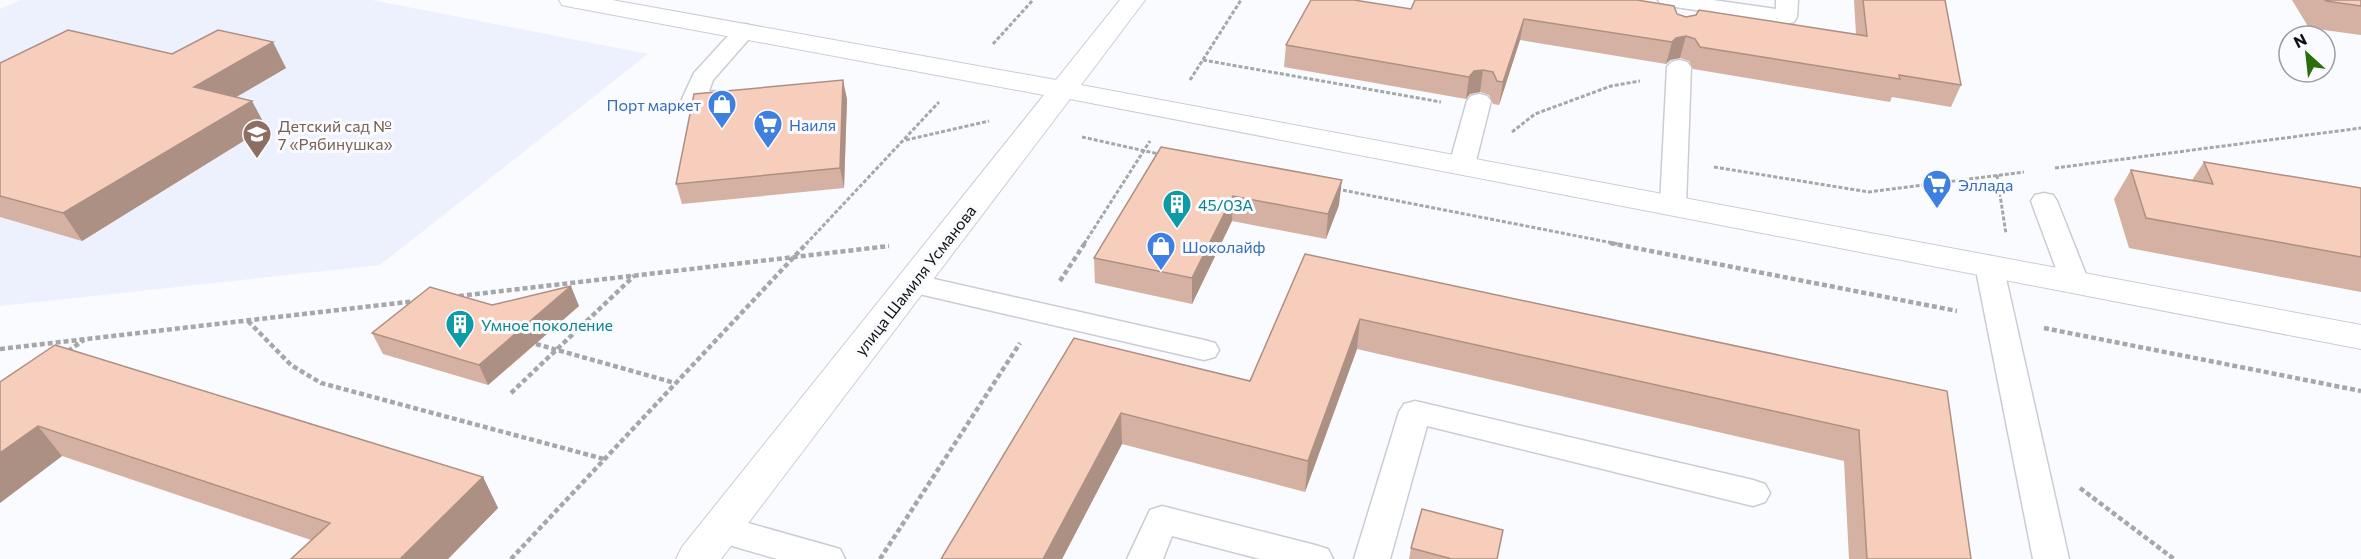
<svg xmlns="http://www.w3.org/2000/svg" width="2361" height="559" viewBox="0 0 2361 559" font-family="Commissioner,sans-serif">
  <rect width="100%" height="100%" fill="#fafbfe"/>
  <path fill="#ecf1fd" d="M20 0H372L648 54 380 265 0 306V9Z"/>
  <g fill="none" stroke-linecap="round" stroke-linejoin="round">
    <g stroke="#c9cdd4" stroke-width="3">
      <path id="lane" d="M1658 0H1713L1776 9V0H1798L1797 17 1794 22 1786 24 1669 6 1661 5Z
        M745 24 753 26 756 31 713 80 709 91 733 92 737 97 733 102 694 106 686 104 682 99 694 73 737 26Z
        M1679 60 1687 62 1691 67 1686 205 1682 211 1673 213 1664 211 1660 205 1667 67 1671 62Z
        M1479 94 1487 96 1491 101 1475 165 1471 170 1462 173 1453 170 1449 165 1467 101 1471 96Z
        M2044 193 2053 195 2057 201 2089 282 2085 289 2075 291 2065 289 2061 282 2031 201 2035 195Z
        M1989 256 1999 259 2003 265 2069 559H2033L1975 265 1979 259Z
        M912 274 1204 340 1215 343 1219 350 1215 357 1204 360 902 290 898 283 902 276Z
        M1415 401 1753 480 1765 484 1770 493 1765 502 1753 506 1427 426 1390 559H1354L1399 412 1404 404Z
        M1162 506 1315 545 1328 549 1333 559H1260L1172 536 1163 559H1127L1150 510Z
        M720 515 840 549 845 559H777L708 539 703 529 708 519Z"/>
    </g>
    <g stroke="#c9cdd4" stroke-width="2">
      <path id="street" d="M559 0H612L1056 80 1120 0H1145L1081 85 2361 325V349L1070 99 721 559H676L682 547 1044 95 571 7 562 5Z"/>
    </g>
    <path stroke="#a6a7a9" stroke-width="3" stroke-dasharray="4 2" stroke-linecap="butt" d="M993 44 1033 0
      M1203 60 1441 102
      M1190 80 1241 0
      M1512 132 1535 114 1611 86 1640 81
      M1082 137 1159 154
      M906 140 989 121
      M1714 167 1869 192 2024 172
      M2055 168 2361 128
      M1997 175 2006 234
      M1337 189 1618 244
      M806 244 939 102
      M1084 244 1150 141"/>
    <path stroke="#a6a7a9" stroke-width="4.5" stroke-dasharray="5 3" stroke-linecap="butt" d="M1610 243 1957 311
      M1060 281 1085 243
      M459 296 889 246
      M248 321 291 365 321 383 604 459
      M2044 328 2361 391
      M536 344 675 383
      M0 349 416 301
      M68 351 84 340
      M511 393 634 276
      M2080 488 2174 559
      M511 559 807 243
      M880 559 1020 343"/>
    <use href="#lane" fill="#fff" fill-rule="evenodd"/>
    <use href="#street" fill="#fff" fill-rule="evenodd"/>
  </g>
  <path fill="#d4b1a2" d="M1854 0H1945L1961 85 1951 107 1892 97 1890 102 1693 69 1689 61 1680 58 1670 60 1666 64 1520 40 1499 105 1493 104 1489 95 1480 92 1470 94 1466 99 1284 67 1286 45 1411 9 1677 14 1686 17 1856 34Z
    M2292 0H2361V35L2309 28Z
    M172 54 286 68 236 97 266 127 82 241 0 217V63Z
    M847 99 844 188 682 204 676 184Z
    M1161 147 1339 205 1326 239 1232 221 1192 304 1095 283 1094 258Z
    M2204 162 2361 188V292L2129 248 2114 199 2131 170 2192 180Z
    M1305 254 1947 391 1971 559H1849L1844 461 1357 349 1305 492 1122 444 1062 559H941L1074 338 1250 381Z
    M492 305 579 306 488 385 383 354 372 333Z
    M0 382 483 477 498 508 448 559H291L311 540 62 456 0 503Z
    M1411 548 1497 559H1409Z"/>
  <path fill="#ad9084" d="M1524 19 1520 40 1499 105 1503 82Z
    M1686 36 1680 58 1670 60 1666 64 1672 42 1676 38Z
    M273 42 286 68 209 113 194 87Z
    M1483 70 1480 92 1470 94 1466 99 1469 77 1474 71Z
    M843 80 847 99 844 188 840 168Z
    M252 101 266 127 82 241 63 213Z
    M1342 180 1339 205 1326 239 1328 214Z
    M1233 196 1232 221 1192 304V278Z
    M571 286 579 306 488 385 479 365Z
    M1360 319 1357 349 1305 492 1308 461Z
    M1121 413 1122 444 1062 559H1043Z
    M38 426 62 456 0 503V453Z
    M483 477 498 508 448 559H400Z"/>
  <path fill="#f7cebc" stroke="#ad9084" stroke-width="1.5" d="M1311 0H1354L1411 9 1415 0H1637L1674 6 1677 14 1686 17 1696 15 1699 10 1867 36 1863 0H1945L1961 85 1899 75 1900 79 1700 47 1695 39 1686 36 1676 38 1672 42 1524 19 1503 82 1497 81 1493 72 1483 70 1474 71 1469 77 1286 45Z
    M2325 0H2361V6L2326 1Z
    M68 30 172 54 218 30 273 42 194 87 252 101 63 213 0 196V63Z
    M843 80 840 168 676 184 694 94Z
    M1161 147 1342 180 1328 214 1233 196 1192 278 1094 258Z
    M2204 162 2361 188V257L2146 218 2131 170 2213 184Z
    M1305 254 1947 391 1971 559H1867L1859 430 1360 319 1308 461 1121 413 1043 559H941L1074 338 1250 381Z
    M571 286 479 365 372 333 430 287 492 305Z
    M55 345 483 477 400 559H291L330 523 38 426 0 453V382Z
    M1422 509 1503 530 1497 559H1452L1411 548Z"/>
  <defs>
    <g id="shop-pin" transform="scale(1.5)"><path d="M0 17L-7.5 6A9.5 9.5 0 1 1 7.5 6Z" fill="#3f7fe0" stroke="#fafbfe"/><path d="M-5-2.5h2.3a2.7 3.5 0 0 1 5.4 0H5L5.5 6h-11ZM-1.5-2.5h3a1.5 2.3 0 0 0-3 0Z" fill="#fff"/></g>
    <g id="supermarket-pin" transform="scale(1.5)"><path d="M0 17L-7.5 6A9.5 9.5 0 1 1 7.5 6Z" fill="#3f7fe0" stroke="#fafbfe"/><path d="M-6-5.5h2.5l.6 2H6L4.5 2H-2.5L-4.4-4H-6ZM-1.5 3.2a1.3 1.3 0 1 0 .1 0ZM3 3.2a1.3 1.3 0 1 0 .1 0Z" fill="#fff"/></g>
    <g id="school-pin" transform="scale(1.5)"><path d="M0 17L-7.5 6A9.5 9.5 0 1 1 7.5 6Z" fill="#8d6e63" stroke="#fafbfe"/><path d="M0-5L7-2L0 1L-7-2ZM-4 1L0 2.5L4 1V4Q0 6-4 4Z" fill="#fff"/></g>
    <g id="building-pin" transform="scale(1.5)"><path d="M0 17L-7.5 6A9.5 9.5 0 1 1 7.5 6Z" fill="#0f9aa8" stroke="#fafbfe"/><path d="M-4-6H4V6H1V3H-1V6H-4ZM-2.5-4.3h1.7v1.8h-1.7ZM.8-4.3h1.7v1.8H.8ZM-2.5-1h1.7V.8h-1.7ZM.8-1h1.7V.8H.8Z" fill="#fff"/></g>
  </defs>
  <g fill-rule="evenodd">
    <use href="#shop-pin" x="722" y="104"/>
    <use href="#supermarket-pin" x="768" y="124"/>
    <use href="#school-pin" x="257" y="134"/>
    <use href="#supermarket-pin" x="1937" y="184"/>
    <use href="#building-pin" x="1177" y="204"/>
    <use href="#shop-pin" x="1161" y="246"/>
    <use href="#building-pin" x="460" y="324"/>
  </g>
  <g text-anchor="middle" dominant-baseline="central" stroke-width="6" stroke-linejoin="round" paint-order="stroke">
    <g font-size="16" fill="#366cbe" stroke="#fafbfe" text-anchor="start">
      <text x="701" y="104" text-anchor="end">Порт маркет</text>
      <text x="789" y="124">Наиля</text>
      <text x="1958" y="184">Эллада</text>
      <text x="1182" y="246">Шоколайф</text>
    </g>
    <g font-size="16" fill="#785e54" stroke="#fafbfe" text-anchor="start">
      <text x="278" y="125">Детский сад №<tspan x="278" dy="18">7 «Рябинушка»</tspan></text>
    </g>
    <g font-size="16" fill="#0d838f" stroke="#fafbfe" text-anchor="start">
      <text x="1198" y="204">45/03А</text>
      <text x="481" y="324">Умное поколение</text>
    </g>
    <g font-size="16" fill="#101113" stroke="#fafbfe">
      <text transform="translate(915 280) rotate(-52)">улица Шамиля Усманова</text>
    </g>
  </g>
  <g transform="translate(2307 54) rotate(333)"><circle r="28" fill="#fafbfe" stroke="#9c9da0" stroke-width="1.5"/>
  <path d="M0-4.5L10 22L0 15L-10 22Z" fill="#286e09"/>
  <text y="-9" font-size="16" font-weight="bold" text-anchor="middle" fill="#101113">N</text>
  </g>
</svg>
